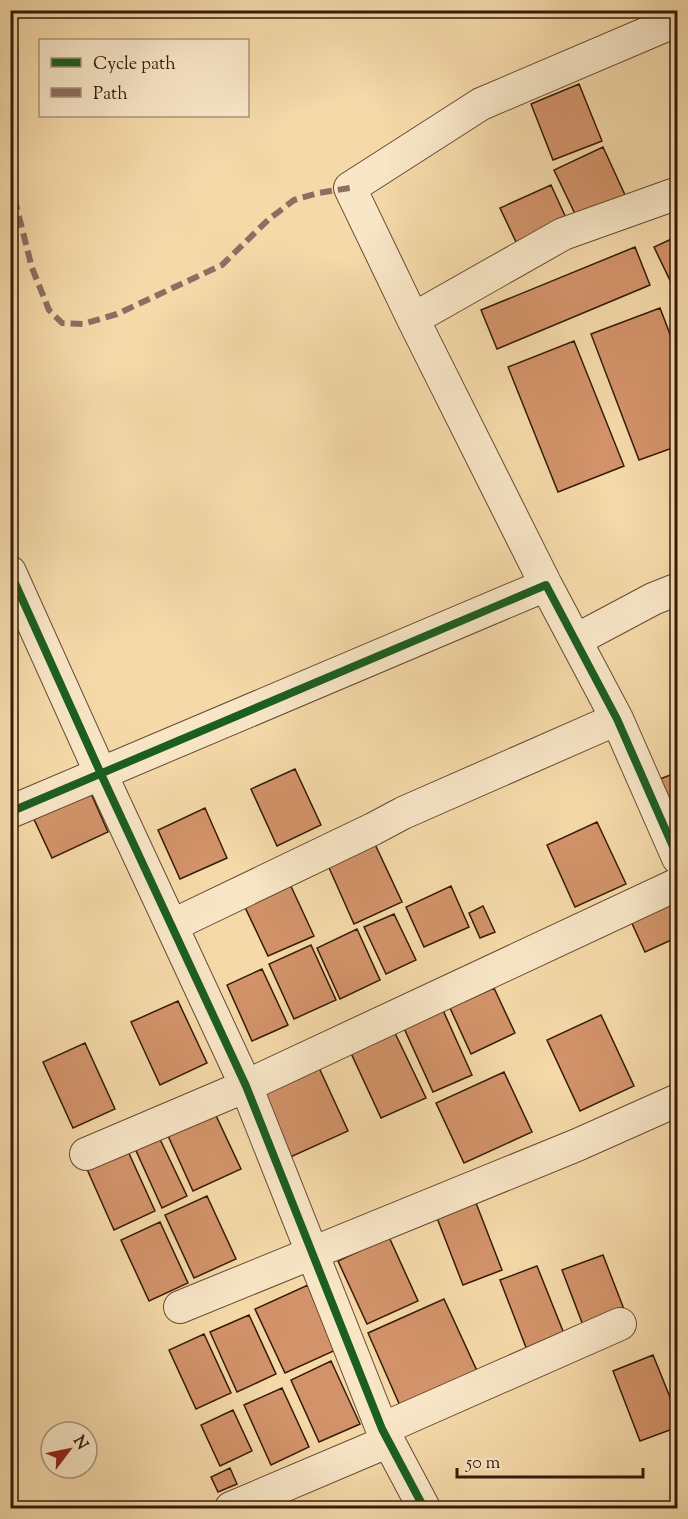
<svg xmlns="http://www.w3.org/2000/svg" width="688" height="1519" viewBox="0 0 688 1519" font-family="'Sorts Mill Goudy',serif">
  <rect width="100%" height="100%" fill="#f5d9a9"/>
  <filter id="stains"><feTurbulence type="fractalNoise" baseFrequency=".00333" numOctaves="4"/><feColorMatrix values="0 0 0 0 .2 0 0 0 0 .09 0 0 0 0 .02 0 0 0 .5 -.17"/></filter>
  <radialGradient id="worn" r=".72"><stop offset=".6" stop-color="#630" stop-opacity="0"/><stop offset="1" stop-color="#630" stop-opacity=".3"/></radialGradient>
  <path fill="#d3936a" stroke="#361b08" stroke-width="1.5" d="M579 84 602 141 553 160 531 104Z
    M603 147 625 195 577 218 554 170Z
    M551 185 566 218 516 242 500 208Z
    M678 236V295H677L654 247Z
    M635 247 650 285 497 349 481 310Z
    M660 308 678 355V446L639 460 591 334Z
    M574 341 624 466 558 492 508 367Z
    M295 769 321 825 277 846 251 789Z
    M678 772V821L660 779Z
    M89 789 108 832 52 858 32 815Z
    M205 808 227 858 180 879 158 830Z
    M597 822 626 884 575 907 547 845Z
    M373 840 402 902 354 924 326 861Z
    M289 882 314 936 268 956 243 903Z
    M451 886 469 927 424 947 406 907Z
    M671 900 678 915V937L645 952 630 919Z
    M483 906 495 932 480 938 469 913Z
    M394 914 416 960 386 974 364 927Z
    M357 929 380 980 340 999 317 948Z
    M311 945 336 1000 294 1019 269 964Z
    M262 969 288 1025 252 1041 227 985Z
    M494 988 515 1033 471 1054 450 1008Z
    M178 1001 207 1063 160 1085 131 1022Z
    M442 1008 472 1075 433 1092 403 1026Z
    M601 1015 634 1086 580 1111 547 1040Z
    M394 1031 426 1098 381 1118 350 1051Z
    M85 1043 115 1109 73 1128 43 1062Z
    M315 1059 348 1131 286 1159 253 1087Z
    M504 1072 532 1132 464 1163 436 1103Z
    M211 1105 241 1169 193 1191 164 1127Z
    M157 1133 187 1196 162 1208 133 1144Z
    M127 1149 155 1211 114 1230 86 1167Z
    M207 1196 236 1259 194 1278 165 1215Z
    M476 1203 502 1270 463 1285 437 1218Z
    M160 1222 188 1283 149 1301 121 1240Z
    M389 1237 418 1301 367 1324 338 1261Z
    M603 1255 627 1317 586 1333 562 1270Z
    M537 1266 565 1336 527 1350 500 1280Z
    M308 1285 338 1349 285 1373 255 1309Z
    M444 1299 478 1373 401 1408 368 1333Z
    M249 1315 276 1374 237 1392 210 1332Z
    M204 1334 231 1393 196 1409 169 1350Z
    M653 1355 678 1417V1427L640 1441 613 1371Z
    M331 1361 360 1424 319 1442 291 1380Z
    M282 1388 309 1447 271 1465 244 1405Z
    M233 1410 252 1451 220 1466 201 1425Z
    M230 1468 237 1484 218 1492 211 1477Z"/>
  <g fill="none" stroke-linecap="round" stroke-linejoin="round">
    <g stroke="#664a30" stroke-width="34">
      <path id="minor" d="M413 319 563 234 678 193
        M10 572 101 774 246 1086 382 1429 424 1508
        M546 585 413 319 350 188 481 104 678 20
        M576 640 653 599 678 589
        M10 812 546 585 617 719 678 858
        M173 925 373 829 403 813 617 719
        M86 1154 246 1086 678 884
        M180 1307 577 1145 678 1100
        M382 1429 620 1324
        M231 1508 389 1441"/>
    </g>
    <use href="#minor" stroke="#f8e6c7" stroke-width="32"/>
    <path stroke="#8d6e63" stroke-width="6" stroke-dasharray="12 6" stroke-linecap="butt" d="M10 181 32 268 49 310 62 323 83 324 117 314 222 265 269 219 294 200 318 193 350 188"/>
    <g stroke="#f8e6c7" stroke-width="11">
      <path id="cycleway" d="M10 572 101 774 246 1086 382 1429 424 1508
        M10 812 546 585 617 719 678 858"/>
    </g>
    <use href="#cycleway" stroke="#1b5e20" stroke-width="8"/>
  </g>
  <rect width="688" height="1519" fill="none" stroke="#f5d9a9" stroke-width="36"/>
  <rect x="12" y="12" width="664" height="1495" fill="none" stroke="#361b08" stroke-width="3"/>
  <rect x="18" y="18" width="652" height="1483" fill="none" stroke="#361b08" stroke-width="1.5"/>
  <rect x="39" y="39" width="210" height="78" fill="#f8e6c7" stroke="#aa957b" stroke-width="1.5"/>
  <rect x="51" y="58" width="30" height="9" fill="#1b5e20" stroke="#aa957b" stroke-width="1.5"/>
  <text x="93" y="69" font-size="18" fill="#361b08">Cycle path</text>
  <rect x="51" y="88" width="30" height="9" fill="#8d6e63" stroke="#aa957b" stroke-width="1.5"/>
  <text x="93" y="99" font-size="18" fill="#361b08">Path</text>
  <g transform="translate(69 1450) rotate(58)"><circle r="28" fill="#f8e6c7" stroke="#aa957b" stroke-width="1.5"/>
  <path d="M0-4.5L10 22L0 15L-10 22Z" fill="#8f2418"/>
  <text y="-9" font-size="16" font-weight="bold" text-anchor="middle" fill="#361b08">N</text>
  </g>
  <path d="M457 1468v9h186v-9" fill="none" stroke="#361b08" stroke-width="3"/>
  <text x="466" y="1468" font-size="18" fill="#361b08" stroke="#f8e6c7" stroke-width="4.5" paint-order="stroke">50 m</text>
  <rect width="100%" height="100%" filter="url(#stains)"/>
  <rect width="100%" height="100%" fill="url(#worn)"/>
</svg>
